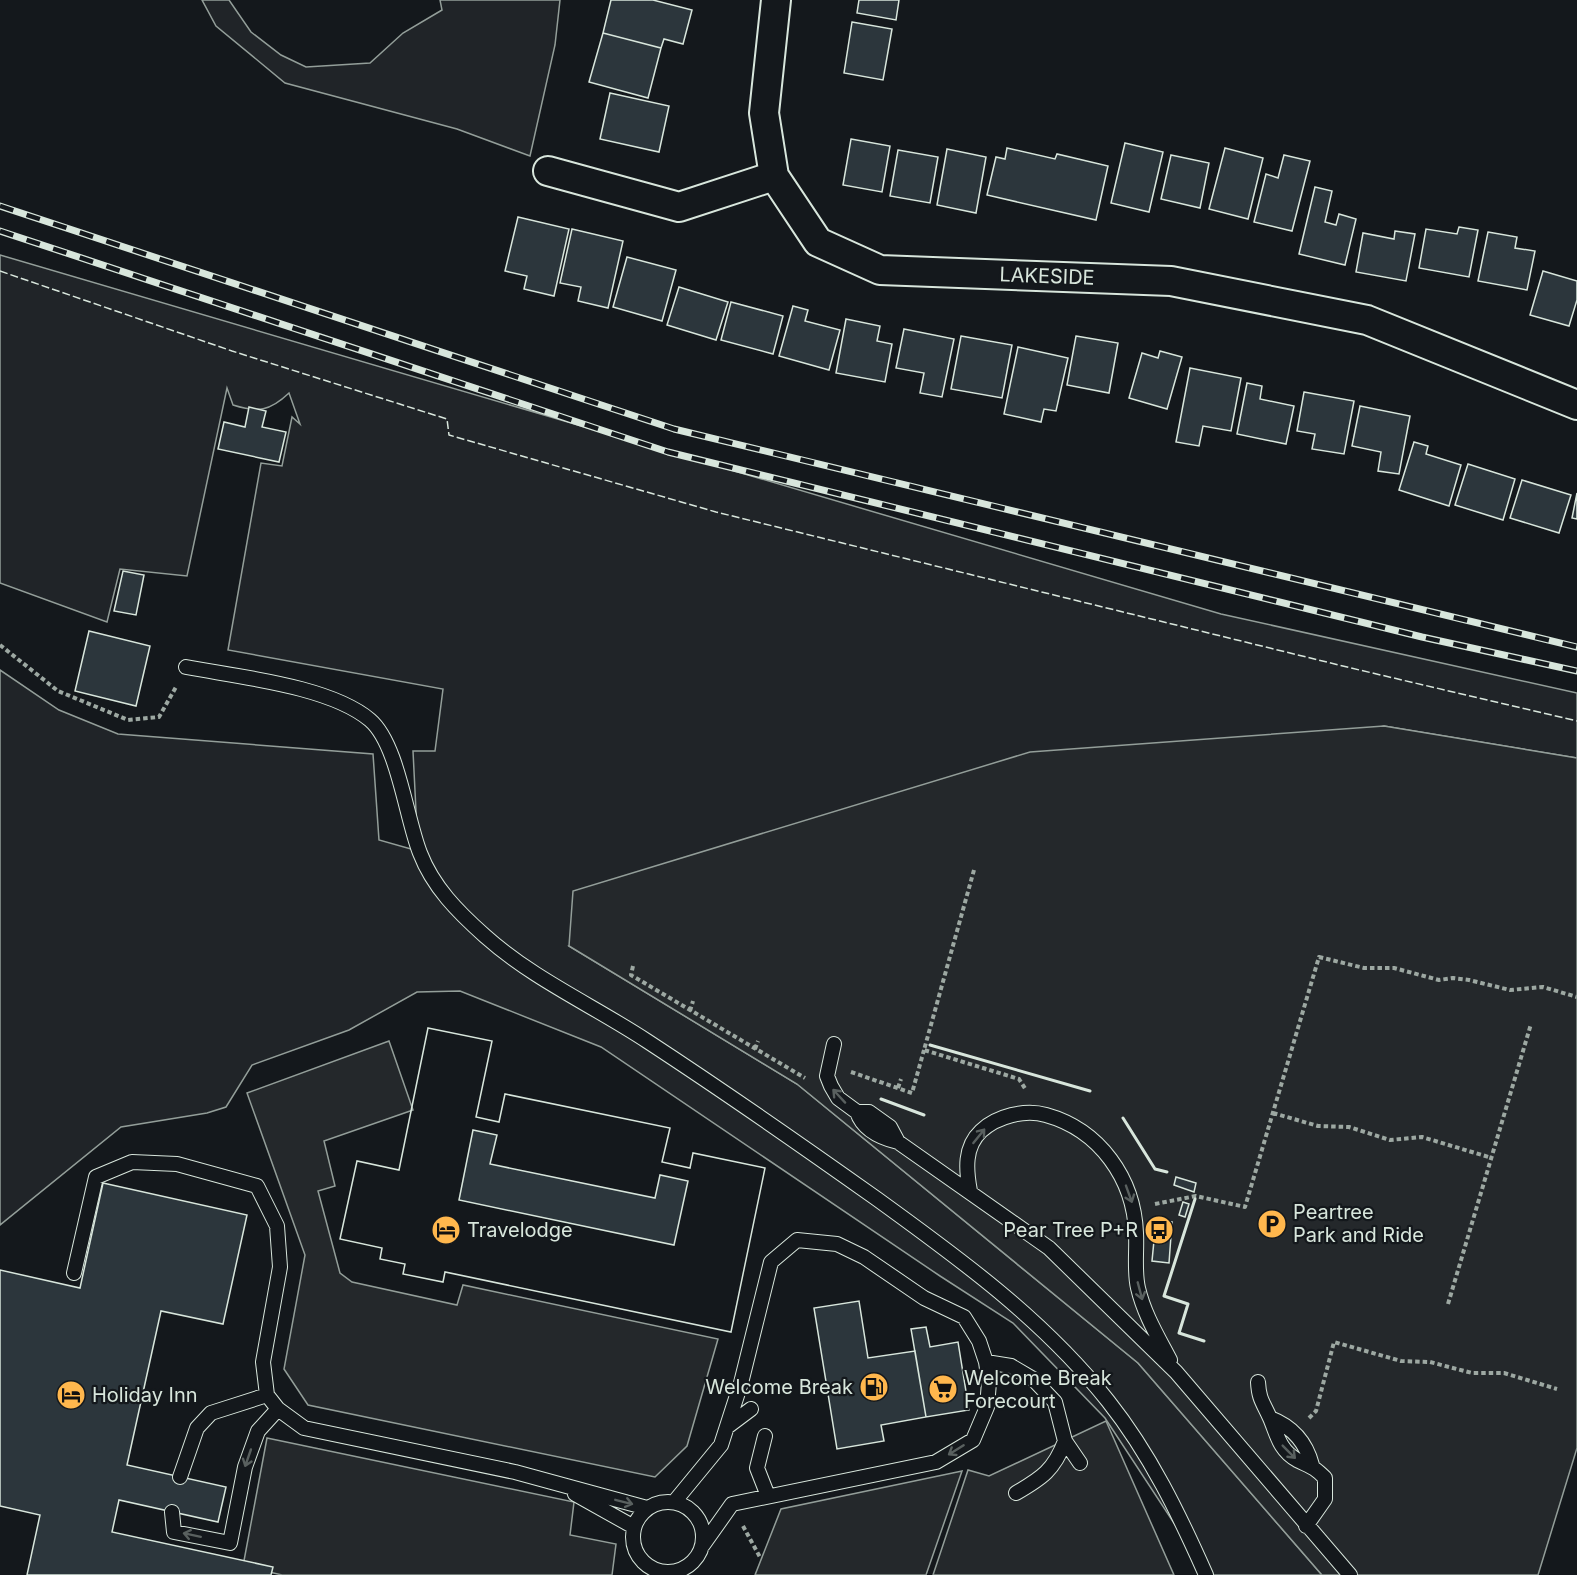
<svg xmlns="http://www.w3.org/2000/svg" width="1577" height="1575" viewBox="0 0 1577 1575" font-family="Inter,sans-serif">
  <rect width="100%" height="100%" fill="#14181c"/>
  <path fill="#202428" stroke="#939e99" stroke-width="1.5" d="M202 0H229L251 32 281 55 306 67 370 63 403 33 442 10 440 0H560L555 45 530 156 457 129 285 83 216 26Z
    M0 255 1221 614 1577 693V758L1384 726 569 946 797 1084 1138 1363 1322 1575H1208L1105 1418 1013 1323 940 1276 601 1047 460 991 417 992 349 1030 252 1065 226 1107 207 1113 121 1127 0 1225V670L59 710 118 734 373 754 379 840 418 851 413 751H435L443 689 228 650 261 463 282 466 292 417 300 424 289 393C270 411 258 413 233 405L227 388 187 576 120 569 107 622 0 583Z"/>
  <path fill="#24282b" stroke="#939e99" stroke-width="1.5" d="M1384 726 1577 758V1448L1538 1575H1322L1138 1363 797 1084 569 946 573 891 1030 752Z
    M389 1041 413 1110 324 1141 335 1186 318 1191 340 1273 352 1282 457 1305 463 1285 718 1339 687 1446 655 1477 308 1405 284 1369 305 1255 247 1093Z
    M1106 1421 1174 1575H933L968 1470 989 1476Z
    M267 1438 574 1502 570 1535 616 1544 612 1575H282L243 1566Z
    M962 1471 926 1575H755L781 1509Z"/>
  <path fill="#2c363c" stroke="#d8e6dc" stroke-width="1.5" fill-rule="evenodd" d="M611 0H653L692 10 683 44 664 39 661 48 603 33Z
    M859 0H899L896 20 857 13Z
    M852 22 892 29 883 80 844 73Z
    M603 33 661 48 648 98 589 82Z
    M610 93 669 106 659 152 600 139Z
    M851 139 890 146 882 192 843 185Z
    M1125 143 1163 152 1149 212 1111 203Z
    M1007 148 1055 159 1057 154 1108 166 1096 220 987 195 996 157 1005 159Z
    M1225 148 1263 158 1248 219 1209 209Z
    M947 149 986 157 976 213 937 205Z
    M898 150 938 157 930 203 890 196Z
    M1171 155 1209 163 1200 208 1161 199Z
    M1284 155 1310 161 1292 231 1254 222 1266 174 1278 178Z
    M1315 187 1332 191 1325 222 1336 225 1339 214 1356 219 1345 265 1299 254Z
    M518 217 569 229 554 296 524 289 527 276 505 271Z
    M1459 227 1478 230 1469 277 1419 268 1426 229 1457 234Z
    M572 229 623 241 608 308 578 301 581 287 560 283Z
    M1395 231 1415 234 1406 281 1356 272 1363 233 1394 239Z
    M1488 232 1517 237 1515 248 1535 251 1527 290 1478 281Z
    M627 257 676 270 662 321 613 307Z
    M1543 271 1577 281V300L1569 326 1530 315Z
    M679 287 728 302 716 340 667 325Z
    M731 302 783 316 773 354 721 340Z
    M793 306 808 310 805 321 840 330 829 370 779 356Z
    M846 319 880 326 877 341 892 344 885 382 836 373Z
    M904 329 954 339 942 397 920 393 924 373 896 368Z
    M961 336 1012 345 1002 398 951 389Z
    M1076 336 1118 343 1109 393 1067 385Z
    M1018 347 1068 358 1056 411 1044 409 1041 422 1004 414Z
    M1160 351 1182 357 1167 409 1129 398 1142 353 1158 358Z
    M1190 368 1241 378 1231 431 1203 426 1199 446 1176 442Z
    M1247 383 1262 386 1260 399 1294 406 1286 444 1237 434Z
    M1304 392 1354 401 1344 454 1312 449 1315 434 1297 431Z
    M1360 406 1410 416 1399 474 1378 471 1381 452 1352 446Z
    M249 407 266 411 262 427 286 432 279 462 218 449 224 422 245 427Z
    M1414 442 1428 446 1426 454 1461 465 1449 506 1399 490Z
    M1468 464 1515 479 1503 520 1455 505Z
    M1522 480 1571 495 1559 533 1510 518Z
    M1577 493V519L1572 518Z
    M123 571 144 575 136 615 114 611Z
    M89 631 150 646 136 706 75 691Z
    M428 1028 492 1041 476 1117 499 1122 505 1094 670 1128 662 1162 690 1168 693 1153 765 1168 731 1332 445 1272 443 1282 403 1274 405 1264 380 1259 382 1248 340 1239 357 1161 399 1170ZM473 1130 497 1135 490 1164 655 1198 660 1175 688 1181 674 1245 459 1200Z
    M428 1028 492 1041 476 1117 499 1122 505 1094 670 1128 662 1162 690 1168 693 1153 765 1168 731 1332 445 1272 443 1282 403 1274 405 1264 380 1259 382 1248 340 1239 357 1161 399 1170Z
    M1176 1177 1196 1183 1194 1192 1174 1185Z
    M103 1183 247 1215 223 1324 161 1311 127 1465 226 1487 218 1522 119 1500 112 1532 273 1567 271 1575H27L40 1515 0 1506V1270L80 1288Z
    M1183 1202 1189 1204 1185 1217 1179 1215Z
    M1156 1220 1172 1222 1169 1263 1152 1261Z
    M859 1301 868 1358 915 1351 926 1417 881 1425 884 1441 837 1449 814 1308Z
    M926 1327 930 1347 958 1342 969 1410 926 1417 911 1329Z"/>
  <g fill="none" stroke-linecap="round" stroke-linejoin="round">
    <g stroke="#d8e6dc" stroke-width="16">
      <path id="lane" d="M186 667C238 677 330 686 370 720 398 744 406 818 420 853 433 887 458 912 485 936 533 979 594 1006 647 1041 725 1092 801 1145 877 1199 960 1259 1044 1320 1108 1401 1150 1454 1179 1514 1206 1575
        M834 1044 827 1076 831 1086 838 1098 857 1112H869L890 1127 898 1142
        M857 1112C863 1130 881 1138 898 1142L1049 1248 1176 1372 1350 1575
        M970 1191C966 1170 964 1147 981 1131 997 1116 1025 1109 1046 1115 1100 1130 1134 1179 1136 1233 1137 1251 1134 1271 1138 1288 1144 1314 1158 1337 1170 1360
        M74 1273 96 1177 132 1162 177 1164 257 1186 277 1226 280 1267 263 1362 267 1395 278 1409 304 1428 515 1472 647 1508
        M1258 1382C1259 1400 1263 1402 1270 1418 1277 1434 1279 1450 1297 1460 1311 1467 1313 1466 1325 1478V1499L1306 1526
        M1270 1418C1291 1426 1306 1442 1312 1465
        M727 1427 751 1409
        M765 1436 757 1468 768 1496
        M180 1477 197 1428 211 1413 267 1395
        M1016 1493C1042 1478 1054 1470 1065 1441
        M575 1494 634 1527
        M675 1501 721 1445 741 1383 771 1262 797 1240 837 1244 864 1257 924 1298 964 1317 979 1341 986 1362 1011 1366 1033 1379 1055 1402 1065 1441 1080 1463
        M633 1537a35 35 0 1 1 70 0a35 35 0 1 1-70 0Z
        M172 1512 174 1532 230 1543 245 1467 258 1431 278 1409
        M703 1545 732 1504 936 1462 973 1440 987 1407 989 1382 986 1362"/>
    </g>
    <g stroke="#d8e6dc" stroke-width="32">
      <path id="street" d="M776 0 764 113 774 176 818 242 880 270 1171 281 1367 320 1577 405
        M548 171 679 207 774 176"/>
    </g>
    <path stroke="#9da8a2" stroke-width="4" stroke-dasharray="4.5 3" stroke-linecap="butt" d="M0 645 58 691 128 720 159 717 176 687
      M974 870 924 1050 1019 1079 1026 1090
      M633 966 631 975 805 1078
      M690 1011 693 1001
      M755 1049 758 1041
      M851 1072 912 1093 924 1050
      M898 1088 901 1079
      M1273 1113 1318 1126 1349 1127 1390 1140 1422 1137 1492 1158
      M1155 1204 1196 1196 1245 1207 1319 957 1364 968H1394L1439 980 1453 978 1469 980 1510 990 1543 987 1577 997
      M1448 1304 1531 1024
      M1309 1418 1316 1411 1334 1342 1401 1361 1430 1362 1472 1373H1504L1557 1389
      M743 1526 761 1559"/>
    <use href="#lane" stroke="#14181c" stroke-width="14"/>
    <use href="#street" stroke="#14181c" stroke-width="28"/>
    <g stroke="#d8e6dc" stroke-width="7">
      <path id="rail" d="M0 206 674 429 1577 647
        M0 231 668 452 1422 637 1577 671"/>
    </g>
    <use href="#rail" stroke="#14181c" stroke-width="4.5" stroke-dasharray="14" stroke-linecap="butt"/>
    <path stroke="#d8e6dc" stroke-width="1.5" stroke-dasharray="8 3" stroke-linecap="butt" d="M0 271 232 351 447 419 449 435 716 512 1351 668 1577 721"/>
    <path stroke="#d8e6dc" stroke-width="3" d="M930 1045 1090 1091
      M881 1099 924 1115
      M1123 1118 1155 1169 1167 1172
      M1195 1199 1164 1296 1188 1304 1179 1333 1204 1341"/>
  </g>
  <defs><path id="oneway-shaft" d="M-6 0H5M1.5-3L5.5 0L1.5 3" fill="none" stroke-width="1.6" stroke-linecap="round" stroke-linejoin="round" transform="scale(1.5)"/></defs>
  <g stroke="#59605f">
    <use href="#oneway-shaft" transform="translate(839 1096) rotate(-133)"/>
    <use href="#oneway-shaft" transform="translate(979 1136) rotate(-51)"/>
    <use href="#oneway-shaft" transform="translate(1129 1194) rotate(70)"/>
    <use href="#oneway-shaft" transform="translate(1140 1291) rotate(75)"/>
    <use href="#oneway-shaft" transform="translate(956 1450) rotate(148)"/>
    <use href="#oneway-shaft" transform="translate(1289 1452) rotate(45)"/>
    <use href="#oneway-shaft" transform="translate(248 1458) rotate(109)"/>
    <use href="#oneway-shaft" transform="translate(624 1502) rotate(14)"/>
    <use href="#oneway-shaft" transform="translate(192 1535) rotate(-168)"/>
  </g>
  <defs>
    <g id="parking-disc" transform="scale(1.5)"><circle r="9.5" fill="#ffb74d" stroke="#14181c"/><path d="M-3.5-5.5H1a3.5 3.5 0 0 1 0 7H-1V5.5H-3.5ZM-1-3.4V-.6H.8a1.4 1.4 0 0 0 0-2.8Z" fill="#111"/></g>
    <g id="hotel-disc" transform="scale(1.5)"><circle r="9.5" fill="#ffb74d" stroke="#14181c"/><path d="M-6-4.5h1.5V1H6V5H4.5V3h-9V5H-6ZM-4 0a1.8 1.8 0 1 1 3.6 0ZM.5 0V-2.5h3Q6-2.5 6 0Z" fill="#111"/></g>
    <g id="bus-disc" transform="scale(1.5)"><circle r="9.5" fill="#ffb74d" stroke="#14181c"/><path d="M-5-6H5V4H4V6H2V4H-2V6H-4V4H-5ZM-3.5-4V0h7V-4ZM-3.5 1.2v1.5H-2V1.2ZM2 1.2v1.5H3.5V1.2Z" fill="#111"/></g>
    <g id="fuel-disc" transform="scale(1.5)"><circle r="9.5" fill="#ffb74d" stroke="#14181c"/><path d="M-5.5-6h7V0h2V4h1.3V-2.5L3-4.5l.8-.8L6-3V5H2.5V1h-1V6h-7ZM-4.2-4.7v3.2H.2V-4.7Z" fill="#111"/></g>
    <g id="supermarket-disc" transform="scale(1.5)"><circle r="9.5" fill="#ffb74d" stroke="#14181c"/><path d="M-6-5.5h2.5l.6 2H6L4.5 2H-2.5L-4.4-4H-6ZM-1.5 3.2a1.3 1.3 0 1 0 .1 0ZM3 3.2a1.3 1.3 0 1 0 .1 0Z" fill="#111"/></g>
  </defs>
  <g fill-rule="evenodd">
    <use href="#parking-disc" x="1272" y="1224"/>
    <use href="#hotel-disc" x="446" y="1230"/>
    <use href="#bus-disc" x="1159" y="1230"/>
    <use href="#fuel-disc" x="874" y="1387"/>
    <use href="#supermarket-disc" x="943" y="1389"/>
    <use href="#hotel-disc" x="71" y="1395"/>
  </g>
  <g text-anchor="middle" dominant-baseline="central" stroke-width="4.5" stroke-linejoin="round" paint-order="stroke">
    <g font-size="20" fill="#d8e6dc" stroke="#14181c">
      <text transform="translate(1047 276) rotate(2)">LAKESIDE</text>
    </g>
    <g font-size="20" fill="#d8e6dc" stroke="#14181c" text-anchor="start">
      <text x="1293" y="1212">Peartree<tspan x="1293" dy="23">Park and Ride</tspan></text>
      <text x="467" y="1230">Travelodge</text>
      <text x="1138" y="1230" text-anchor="end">Pear Tree P+R</text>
      <text x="964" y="1378">Welcome Break<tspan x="964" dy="23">Forecourt</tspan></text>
      <text x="853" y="1387" text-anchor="end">Welcome Break</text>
      <text x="92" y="1395">Holiday Inn</text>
    </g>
  </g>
</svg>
